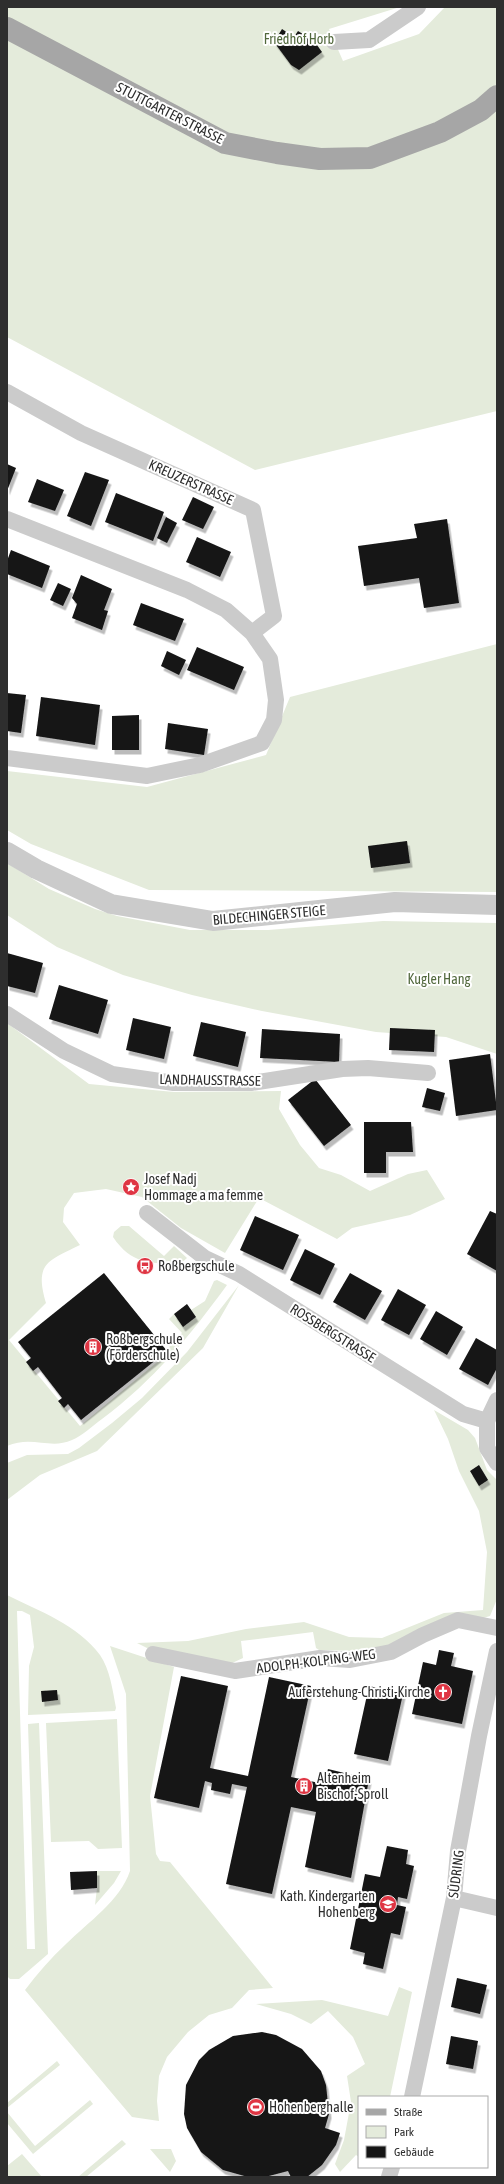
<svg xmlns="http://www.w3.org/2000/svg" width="504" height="2184" viewBox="0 0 504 2184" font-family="'Asap Condensed',sans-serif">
  <defs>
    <filter id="shadow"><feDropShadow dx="2.5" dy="4.5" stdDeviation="0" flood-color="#0004"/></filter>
  </defs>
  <rect width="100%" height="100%" fill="#fff"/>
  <path fill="#e4ebdb" d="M7 7H400L329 29 343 61 419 34 445 7H497V411L255 470 7 337Z
    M497 644V892L149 890 31 844 7 830V771L147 787 266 755 290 697Z
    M7 863 49 889 95 909 117 916 190 930H268L383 921 497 923V1054L446 1037 376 1032 262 1011 192 995 123 975 57 947 7 915Z
    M7 1023 89 1084 174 1092 281 1091 279 1109 300 1145 319 1168 341 1175 370 1191 408 1174 427 1170 445 1199 410 1215 352 1228 337 1239 259 1198 225 1253 181 1228 142 1197 106 1189 74 1193 64 1208 63 1222 80 1245C48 1261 34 1263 46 1303L9 1340 80 1426 168 1353 170 1345 182 1333 169 1319 174 1314 184 1326 196 1317 191 1310 205 1301 214 1281 217 1280 227 1285C189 1337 154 1380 102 1419 92 1426 82 1436 72 1440 50 1450 32 1435 7 1446Z
    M121 1226H129L164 1256 174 1246 187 1258 179 1265C149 1262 132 1265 113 1237L114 1232Z
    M239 1285 203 1348 97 1451 40 1475 7 1500V1463L27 1455 68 1454 79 1448 112 1423 142 1398 187 1352Z
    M434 1410 468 1430 475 1438 487 1470 497 1480V1599L490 1616 387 1647 356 1651 319 1650 316 1648 313 1632 241 1641 243 1658 230 1664 153 1651 137 1643 188 1641 246 1629 304 1622 349 1637 382 1638 444 1613 483 1610 487 1552 479 1511 459 1471 448 1439Z
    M7 1595C39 1611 78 1625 100 1655 110 1669 113 1692 116 1708L115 1711 28 1715 29 1666 34 1647 30 1615 22 1611H17L27 1949H35L28 1724 39 1723 48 1954 19 1979H10L7 1976Z
    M110 1646 174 1667 150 1796 156 1854 160 1861 170 1862 273 1988 249 1990 232 2008 209 2015 188 2032 167 2057 159 2076 157 2101 159 2121 132 2117 25 1990C37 1974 51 1958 66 1944 88 1922 120 1901 130 1871L126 1694Z
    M117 1719 122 1848 98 1849 89 1841 51 1842 46 1723Z
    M97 1871H121L114 1883 95 1905 97 1888Z
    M399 1987 412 1992 390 2097H359V2157L356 2155 340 2172 335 2164 344 2140 351 2102 347 2076 365 2064 353 2037 328 2011 311 2024 291 2014 256 2004 322 2000 388 2016Z
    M57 2061 60 2065 7 2108V2103Z
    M90 2100 93 2104 33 2154 7 2123V2112L35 2146Z
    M122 2140 126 2144 86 2177H78Z
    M150 2149H171L176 2161 170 2172Z
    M22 2154 42 2177H7V2166Z"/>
  <path fill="#151515" filter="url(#shadow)" d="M282 29 294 37 298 31 314 41 322 52 299 70 291 65 274 42Z
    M7 464 16 468 7 491Z
    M85 472 109 480 91 526 67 516Z
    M37 479 64 490 55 511 28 502Z
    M116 493 164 512 153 541 105 522Z
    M193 497 214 507 203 529 182 520Z
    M166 517 177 523 167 543 157 538Z
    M447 519 459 603 424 608 419 578 364 586 358 546 417 538 414 524Z
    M197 537 231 552 220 577 186 562Z
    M11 550 50 566 42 588 7 574V561Z
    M81 575 112 589 104 610 108 611 102 630 72 618 77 604 72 598Z
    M58 583 71 589 63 606 50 600Z
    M141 603 184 619 175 641 133 625Z
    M197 647 244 667 234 690 187 670Z
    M167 651 186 660 179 675 161 666Z
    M7 693 26 695 21 733 7 731Z
    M41 697 100 705 95 745 36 736Z
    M139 715V750H112V716Z
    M168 723 208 729 204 755 165 749Z
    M407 841 410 863 371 868 368 846Z
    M7 953 43 963 35 993 7 986Z
    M59 985 108 1000 98 1034 49 1019Z
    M133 1018 171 1027 164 1059 126 1050Z
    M201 1022 246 1032 238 1067 193 1056Z
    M390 1028 435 1030 434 1052 389 1050Z
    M262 1029 340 1034 339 1062 260 1058Z
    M490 1054 497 1110 456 1116 449 1060Z
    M315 1079 351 1125 324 1146 288 1100Z
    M427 1088 445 1093 440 1111 422 1107Z
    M364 1122H411L413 1152H386V1173H364Z
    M490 1211 497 1214V1271L467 1254Z
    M255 1216 299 1235 283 1270 240 1250Z
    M305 1249 335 1264 320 1295 290 1280Z
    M104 1273 167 1351 81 1420 68 1404 64 1408 58 1401 62 1398 38 1367 33 1371 26 1362 31 1358 18 1342Z
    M350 1273 382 1291 365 1320 333 1302Z
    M398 1289 426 1305 409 1335 381 1320Z
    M187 1304 196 1317 183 1327 174 1314Z
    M436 1311 463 1327 447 1355 420 1339Z
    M476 1338 497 1350V1368L488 1385 459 1369Z
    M479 1465 488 1480 479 1486 470 1471Z
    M439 1650 454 1653 451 1666 473 1671 462 1724 412 1714 423 1662 436 1665Z
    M181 1676 228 1686 210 1768 248 1776 269 1677 311 1686 291 1777 324 1784 328 1769 369 1779 351 1878 305 1867 316 1812 291 1807 272 1894 226 1884 247 1787 232 1784 230 1794 211 1790 212 1783 205 1781 199 1808 154 1798Z
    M369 1686 403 1694 388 1761 354 1754Z
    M57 1690 58 1700 42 1702 41 1691Z
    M387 1846 408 1850 406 1864 414 1866 407 1899 398 1897 397 1905 406 1907 400 1935 391 1933 383 1969 363 1964 365 1953 350 1949 365 1874 380 1877Z
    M97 1871V1888L71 1890 70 1872Z
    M457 1978 487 1985 480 2014 451 2007Z
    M262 2032 276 2035 302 2049 321 2071 326 2085 329 2114 325 2128 340 2133 336 2145 322 2165 307 2177H291L288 2171 265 2177H248L223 2170 201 2152 187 2128 184 2114 186 2085 199 2060 209 2050 233 2036Z
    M451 2036 478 2041 473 2069 446 2064Z"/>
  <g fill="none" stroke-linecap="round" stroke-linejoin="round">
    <path stroke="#cbcbcb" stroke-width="16" d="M334 42 369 40 418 7
      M7 392 81 433 253 510 274 616 252 633
      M7 519 187 590 226 610 252 633 270 659 276 700 274 720 262 743 200 765 147 776 7 758
      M7 1014 64 1051 112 1074 174 1083H251L342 1069 368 1068 428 1073
      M147 1213 205 1258 239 1274 463 1414 487 1421V1448L497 1463
      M487 1421 497 1400
      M153 1654 235 1671 320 1658 350 1660 391 1652 423 1635 458 1620 497 1628
      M454 1898 497 1908
      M412 2097 454 1898 458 1851 479 1736 497 1651
      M389 2177 392 2167"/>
    <path stroke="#cbcbcb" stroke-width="20" d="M7 852 36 869 111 904 213 921 395 902 497 905"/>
    <path stroke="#a6a6a6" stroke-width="22" d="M7 28 225 143 277 153 320 159 370 158 440 132 481 110 497 96"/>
  </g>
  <defs>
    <g id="sight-disc" transform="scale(0.9)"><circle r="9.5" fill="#df3543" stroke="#fff"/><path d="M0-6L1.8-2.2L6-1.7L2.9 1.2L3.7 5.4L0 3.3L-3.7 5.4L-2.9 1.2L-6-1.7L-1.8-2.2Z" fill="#fff"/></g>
    <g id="bus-disc" transform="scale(0.9)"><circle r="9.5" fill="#df3543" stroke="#fff"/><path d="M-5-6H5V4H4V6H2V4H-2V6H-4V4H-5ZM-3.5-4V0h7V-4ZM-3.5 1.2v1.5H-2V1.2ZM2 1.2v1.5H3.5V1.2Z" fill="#fff"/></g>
    <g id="building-disc" transform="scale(0.9)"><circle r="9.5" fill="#df3543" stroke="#fff"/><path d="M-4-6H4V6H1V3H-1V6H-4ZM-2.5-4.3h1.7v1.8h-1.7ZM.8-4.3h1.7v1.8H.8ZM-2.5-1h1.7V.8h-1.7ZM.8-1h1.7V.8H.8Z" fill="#fff"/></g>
    <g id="church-disc" transform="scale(0.9)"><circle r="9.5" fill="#df3543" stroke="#fff"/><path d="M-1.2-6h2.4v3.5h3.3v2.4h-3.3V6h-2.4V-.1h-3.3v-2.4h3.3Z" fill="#fff"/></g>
    <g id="school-disc" transform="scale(0.9)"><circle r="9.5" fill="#df3543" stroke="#fff"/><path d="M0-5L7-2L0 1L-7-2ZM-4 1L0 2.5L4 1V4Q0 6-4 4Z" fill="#fff"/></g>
    <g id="stadium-disc" transform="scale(0.9)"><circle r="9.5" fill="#df3543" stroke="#fff"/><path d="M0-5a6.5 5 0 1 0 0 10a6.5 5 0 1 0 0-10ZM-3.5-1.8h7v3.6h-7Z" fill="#fff"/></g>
  </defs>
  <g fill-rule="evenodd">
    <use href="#sight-disc" x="131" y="1187"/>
    <use href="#bus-disc" x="145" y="1266"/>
    <use href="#building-disc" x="93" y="1347"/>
    <use href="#church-disc" x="443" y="1692"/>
    <use href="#building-disc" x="304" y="1786"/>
    <use href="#school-disc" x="388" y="1904"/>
    <use href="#stadium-disc" x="256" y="2107"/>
  </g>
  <g text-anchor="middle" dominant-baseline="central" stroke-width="4" stroke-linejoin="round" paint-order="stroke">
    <g font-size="14" fill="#51683c" stroke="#fff">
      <text x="299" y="39">Friedhof Horb</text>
      <text x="439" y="979">Kugler Hang</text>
    </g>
    <g font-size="14" fill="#2e2e2e" stroke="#fff">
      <text transform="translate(170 113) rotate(27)">STUTTGARTER STRASSE</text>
      <text transform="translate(191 482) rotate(24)">KREUZERSTRASSE</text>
      <text transform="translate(269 915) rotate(-5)">BILDECHINGER STEIGE</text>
      <text transform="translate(210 1080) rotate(1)">LANDHAUSSTRASSE</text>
      <text transform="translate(333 1333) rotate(32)">ROSSBERGSTRASSE</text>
      <text transform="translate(316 1661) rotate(-7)">ADOLPH-KOLPING-WEG</text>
      <text transform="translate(456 1874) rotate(-83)">SÜDRING</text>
    </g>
    <g font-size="14" fill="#2e2e2e" stroke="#fff" text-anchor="start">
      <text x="144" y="1179">Josef Nadj<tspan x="144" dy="16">Hommage a ma femme</tspan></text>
      <text x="158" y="1266">Roßbergschule</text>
      <text x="106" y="1339">Roßbergschule<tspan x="106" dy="16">(Förderschule)</tspan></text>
      <text x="430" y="1692" text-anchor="end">Auferstehung-Christi-Kirche</text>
      <text x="317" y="1778">Altenheim<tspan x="317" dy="16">Bischof-Sproll</tspan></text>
      <text x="375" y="1896" text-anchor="end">Kath. Kindergarten<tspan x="375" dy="16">Hohenberg</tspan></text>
      <text x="269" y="2107">Hohenberghalle</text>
    </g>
  </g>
  <rect width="504" height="2184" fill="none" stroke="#2e2e2e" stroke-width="16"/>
  <rect x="358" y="2096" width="130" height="72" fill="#ffffff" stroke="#ababab"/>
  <rect x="366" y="2109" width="20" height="6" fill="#a6a6a6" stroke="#ababab"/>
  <text x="394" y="2116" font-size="12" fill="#2e2e2e">Straße</text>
  <rect x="366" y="2126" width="20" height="12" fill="#e4ebdb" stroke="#ababab"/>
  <text x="394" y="2136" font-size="12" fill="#2e2e2e">Park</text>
  <rect x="366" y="2146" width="20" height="12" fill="#151515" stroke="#ababab"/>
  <text x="394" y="2156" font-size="12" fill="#2e2e2e">Gebäude</text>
</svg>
